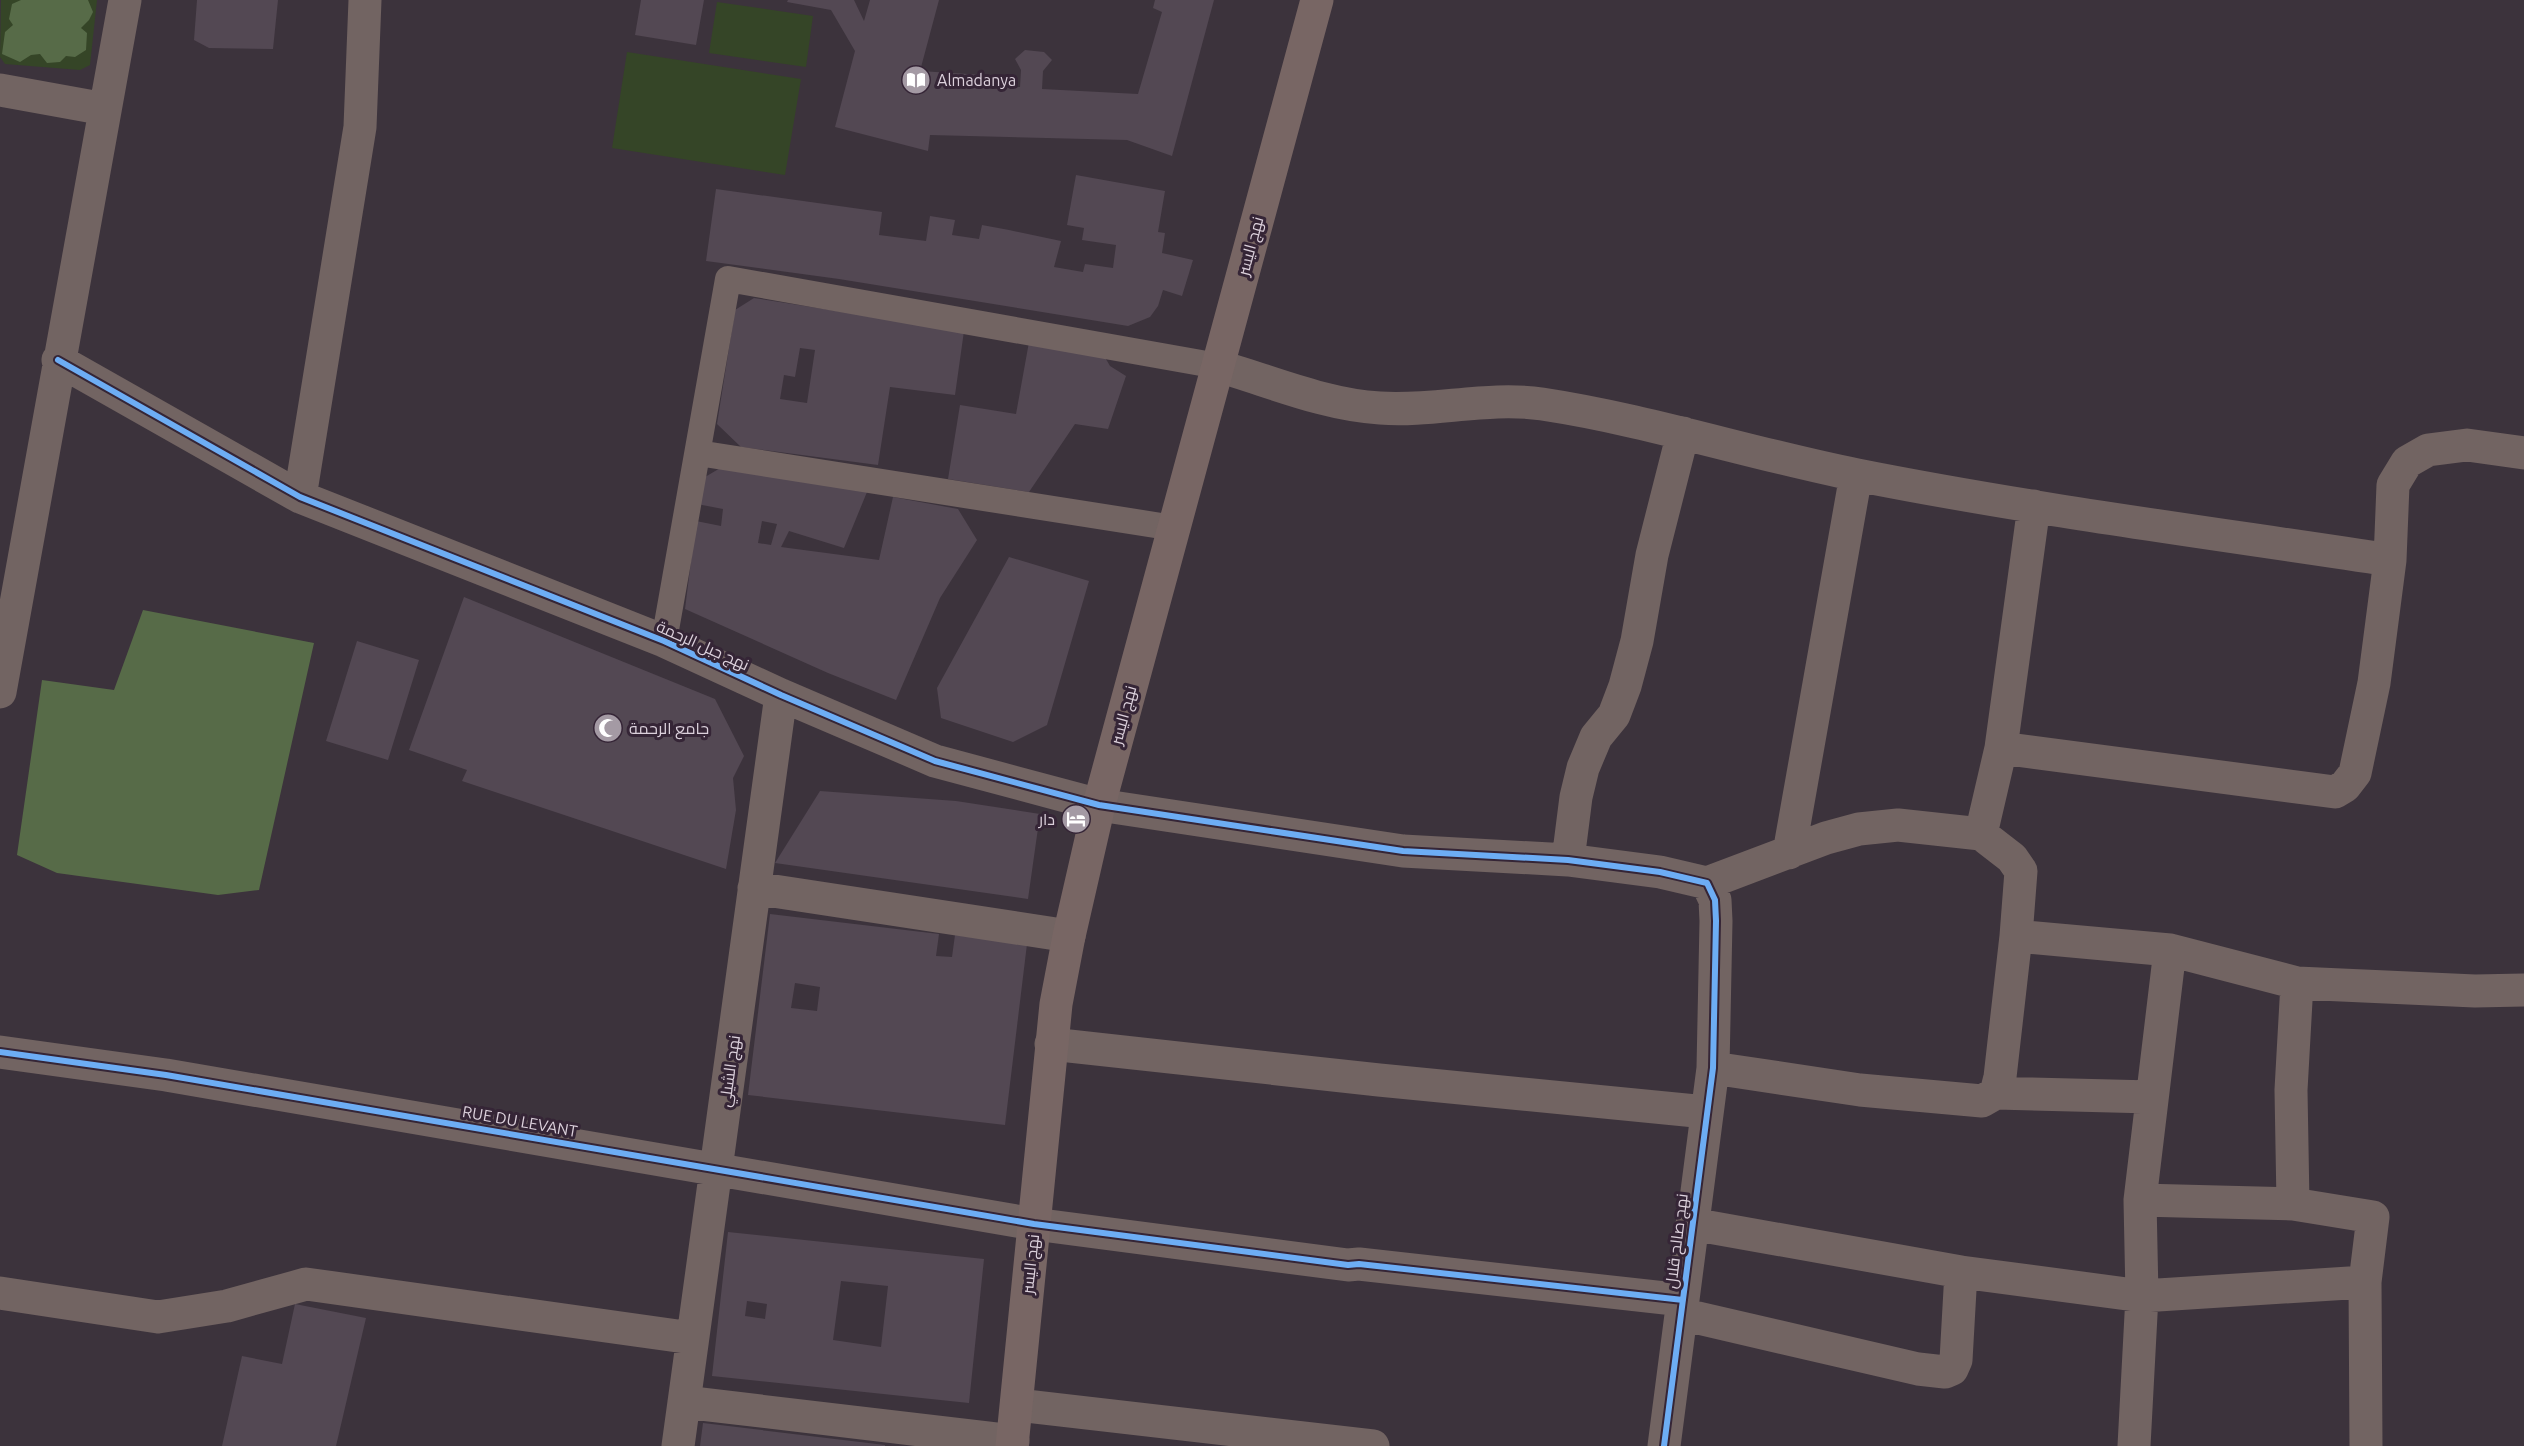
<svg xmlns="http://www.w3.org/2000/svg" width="2524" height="1446" viewBox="0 0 2524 1446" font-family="Ubuntu,Cairo,sans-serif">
  <rect width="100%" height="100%" fill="#3c333c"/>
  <path fill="#354527" d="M1 0H97L90 65 80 70 5 64 0 57Z
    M717 2 813 16 806 67 709 53Z
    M627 52 801 79 785 175 612 148Z"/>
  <path fill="#576b48" d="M21 0H88L93 12 89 20 81 28 87 33 86 50 75 57 66 56 60 62 47 63 40 54 31 55 20 62 2 54 5 32 13 25 9 19 12 4Z
    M143 610 314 643 259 890 218 895 57 873 17 855 42 680 114 690Z"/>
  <path fill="#534853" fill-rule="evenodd" d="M197 0H278L273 49 209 48 194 40Z
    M641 0H704L696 45 635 35Z
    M788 0H854L864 21 870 0H939L920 71 984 75V86L1020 87 1021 70 1015 59 1025 50 1044 52 1052 60 1043 71 1042 89 1138 94 1162 12 1153 8 1155 0H1214L1172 156 1127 140 930 135 928 151 835 127 855 51 831 10 787 2Z
    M1076 175 1165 191 1158 232 1165 233 1162 253 1193 260 1182 296 1163 290 1158 306 1150 317 1128 326 839 279 706 261 716 189 882 212 879 235 926 241 930 216 955 220 952 235 979 239 982 225 1009 230 1061 241 1054 267 1083 272 1085 264 1113 268 1116 245 1082 240 1084 228 1067 225Z
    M754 298 964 331 955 395 890 387 878 465 741 447 717 424 735 310ZM800 348 815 350 807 403 780 399 784 375 795 377Z
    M1029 342 1103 354 1110 366 1126 376 1108 429 1075 424 1029 492 948 479 960 405 1016 414Z
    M722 467 867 492 844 548 789 531 781 547 879 560 893 497 958 509 977 540 940 598 896 700 828 673 685 609 696 521 721 526 723 509 697 504 700 480ZM762 521 777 524 771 545 758 543Z
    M1009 557 1089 581 1047 725 1013 742 941 718 937 688Z
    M464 597 715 699 744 756 733 778 736 810 726 869 462 781 467 770 409 750Z
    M357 641 419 660 388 760 326 741Z
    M820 791 956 801 1040 814 1028 899 775 863Z
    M770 914 939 934 936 956 952 957 955 935 1027 944 1005 1125 748 1095ZM795 983 820 987 817 1011 791 1008Z
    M728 1232 984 1259 969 1403 712 1376ZM841 1281 888 1286 881 1347 833 1340ZM747 1301 767 1304 765 1319 745 1316Z
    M295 1304 366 1318 336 1446H222L242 1356 282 1364Z
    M703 1423 885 1445V1446H700Z"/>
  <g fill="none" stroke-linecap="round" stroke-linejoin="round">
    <path stroke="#726462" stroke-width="26" d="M698 453 1174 528
      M664 641 728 279 1218 366"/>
    <path stroke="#726462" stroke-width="33" d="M0 90 105 109
      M58 360 300 497 664 641 781 695 935 761 1099 805 1403 851 1568 860 1660 872 1707 883 1715 900 1716 921 1713 1068 1664 1446
      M1218 366C1270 381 1325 405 1380 408 1433 412 1488 396 1542 404 1648 420 1752 454 1857 475 2033 510 2213 533 2390 560
      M300 497 360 127 365 0
      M0 692 125 0
      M2001 748 2335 792 2345 786 2355 773 2374 683 2390 560 2393 485 2407 462 2428 450 2467 445 2524 453
      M1981 834 2001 748 2034 506
      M1789 853 1856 475
      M1568 860 1576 797 1583 768 1596 737 1614 715 1625 686 1637 641 1652 555 1683 433
      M1707 883 1826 838 1859 829 1898 825 1981 834 2012 858 2021 871 2016 936 2170 950 2297 983 2475 991 2524 990
      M754 888 1069 936
      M1051 1044 1379 1080 1706 1112
      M0 1052 166 1075 1034 1224 1348 1265 1359 1264 1683 1300
      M1713 1068 1860 1090 1982 1101 1996 1093 2000 1077 2016 936
      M1996 1093 2152 1097
      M2140 1200 2293 1204 2373 1217 2365 1282 2366 1446
      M2293 1204 2291 1090 2297 983
      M1692 1224 1961 1272
      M0 1293 158 1317 227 1306 306 1284 692 1338
      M1681 1314 1918 1369 1945 1372 1952 1369 1956 1360 1961 1272 2142 1296 2365 1282
      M684 1402 1013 1441
      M1017 1405 1373 1446
      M678 1446 781 695
      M2134 1446 2142 1296 2140 1200 2170 950"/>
    <path stroke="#786664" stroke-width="33" d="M1012 1446 1056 1004 1069 936 1099 805 1317 0"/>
    <g stroke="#352536" stroke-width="10">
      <path id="cycleway" d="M58 360 300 497 664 641 781 695 935 761 1099 805 1403 851 1568 860 1660 872 1707 883 1715 900 1716 921 1713 1068 1664 1446
        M0 1052 166 1075 1034 1224 1348 1265 1359 1264 1683 1300"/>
    </g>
    <use href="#cycleway" stroke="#6dadf4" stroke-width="6"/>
  </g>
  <defs>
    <g id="library-disc" transform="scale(1.5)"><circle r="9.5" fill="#a49aa4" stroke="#352536"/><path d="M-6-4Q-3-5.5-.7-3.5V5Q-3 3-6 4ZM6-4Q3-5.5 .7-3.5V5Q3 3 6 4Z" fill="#fff"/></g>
    <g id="mosque-disc" transform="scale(1.5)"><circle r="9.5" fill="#a49aa4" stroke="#352536"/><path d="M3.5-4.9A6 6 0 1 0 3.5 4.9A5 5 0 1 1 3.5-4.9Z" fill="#fff"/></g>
    <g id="hotel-disc" transform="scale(1.5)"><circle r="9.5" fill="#a49aa4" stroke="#352536"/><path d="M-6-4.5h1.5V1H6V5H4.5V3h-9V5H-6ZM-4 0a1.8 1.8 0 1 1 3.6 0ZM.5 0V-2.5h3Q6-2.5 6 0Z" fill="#fff"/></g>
  </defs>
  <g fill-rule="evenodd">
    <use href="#library-disc" x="916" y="80"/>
    <use href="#mosque-disc" x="608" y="728"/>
    <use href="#hotel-disc" x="1076" y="819"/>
  </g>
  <g text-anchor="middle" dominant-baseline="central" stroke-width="6" stroke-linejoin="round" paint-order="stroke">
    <g font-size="16" fill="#dcd1dc" stroke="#352536" text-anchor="start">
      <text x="937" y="80">Almadanya</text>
      <text x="629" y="728">جامع الرحمة</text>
      <text x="1055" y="819" text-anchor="end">دار</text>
    </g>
    <g font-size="16" fill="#dcd1dc" stroke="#352536">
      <text transform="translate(1250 246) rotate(-75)">نهج اليسر</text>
      <text transform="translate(703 645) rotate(24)">نهج جبل الرحمة</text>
      <text transform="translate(1123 715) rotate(-75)">نهج اليسر</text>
      <text transform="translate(729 1071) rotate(-82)">نهج الشيلي</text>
      <text transform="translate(520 1121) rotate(10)">RUE DU LEVANT</text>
      <text transform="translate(1676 1241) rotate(-83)">نهج صالح قلال</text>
      <text transform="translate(1030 1264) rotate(-84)">نهج اليسر</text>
    </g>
  </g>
</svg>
